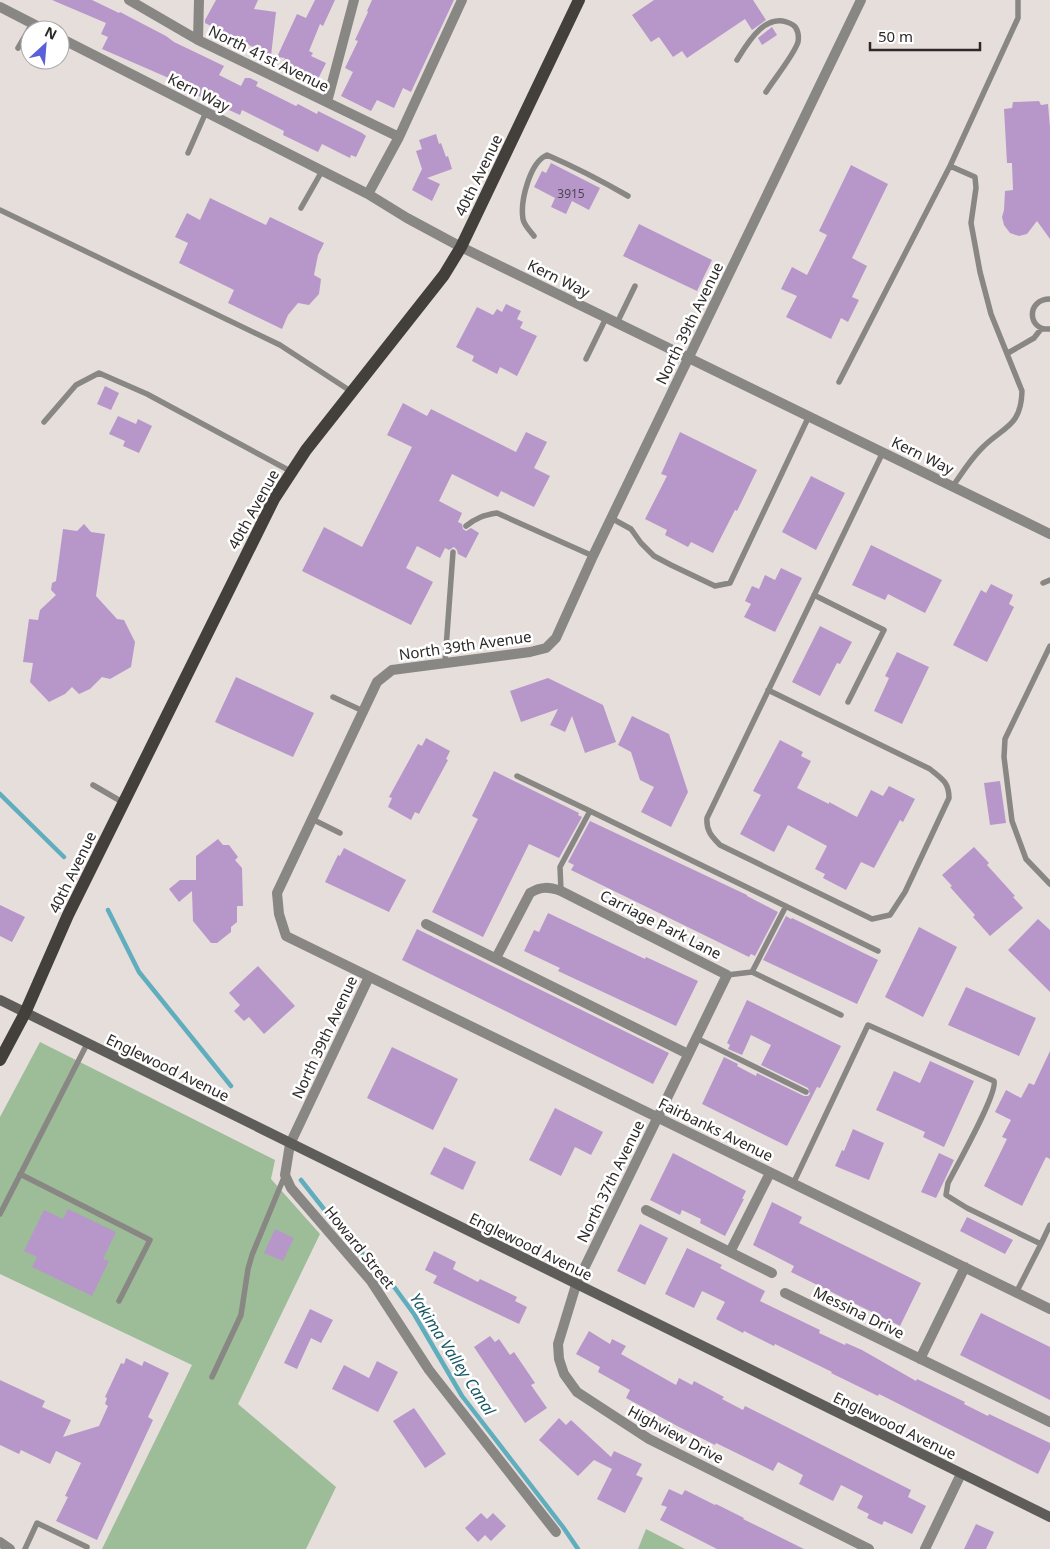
<svg xmlns="http://www.w3.org/2000/svg" width="1050" height="1549" viewBox="0 0 1050 1549" font-family="'Noto Sans',sans-serif">
  <rect width="100%" height="100%" fill="#e6dedb"/>
  <path fill="#9cbd98" d="M40 1042 275 1160 271 1179 320 1234 238 1404 336 1487 306 1549H102L192 1365 0 1274V1117Z
    M646 1529 685 1549H638Z"/>
  <g fill="none" stroke-linecap="round" stroke-linejoin="round">
    <path stroke="#60adbd" stroke-width="4.5" d="M0 794 64 857
      M108 910 139 972 231 1086
      M301 1180 342 1232 392 1284 414 1314 462 1396 563 1527 578 1549"/>
  </g>
  <path fill="#b797c9" d="M52 0H92L119 13 120 12 166 36 174 42 224 66 219 75 241 86 245 78H250L258 82 256 86 296 106 298 104 317 114 318 111 362 133 366 136 356 157 351 155 350 158 322 144 318 152 283 135 284 131 242 110 240 115 192 93 194 89 102 49 108 37 101 34 106 23Z
    M216 0H258L254 9 276 12 271 56 258 55 259 50 235 38 231 45 210 34 213 27 205 23V20Z
    M315 0H335L323 26 320 24 309 51 313 53 311 56 326 63 318 79 305 72 302 78 280 67 285 58 277 57 297 14 306 18Z
    M372 0H454L411 92 403 88 394 108 377 100 371 111 341 96 353 72 345 68 358 41 355 40 368 12 367 11Z
    M654 0H753L766 20 752 30 745 19 687 58 682 51 673 57 659 37 651 42 632 15Z
    M772 27 777 35 762 45 758 38Z
    M1039 101 1041 105 1048 104 1050 127V239L1037 221 1027 234 1019 236 1010 233 1004 225 1002 217 1004 210 1005 191 1013 190 1012 163H1007L1004 109 1012 108 1013 102Z
    M436 134 439 144 441 143 446 157 448 156 452 169 427 178 440 184 432 201 412 190 422 169 416 151 422 149 419 140Z
    M551 163 600 188 589 210 572 201 566 214 551 207 555 198 534 187 542 171 546 173Z
    M851 165 888 184 852 258 867 266 852 297 859 300 848 322 841 318 831 339 786 317 797 296 781 289 792 267 807 275 827 235 819 231Z
    M210 198 266 225 270 217 324 243 318 255 314 275 321 279 319 294 309 305 298 303 288 315 282 329 228 303 234 290 179 263 188 243 175 237 187 213 200 220Z
    M639 224 712 260 697 291 623 256Z
    M506 304 521 311 517 319 523 322 520 328 537 336 517 376 500 367 497 374 472 361 474 356 456 347 477 307 493 315 497 309 502 312Z
    M105 386 119 393 111 410 97 404Z
    M403 403 427 416 431 409 516 452 526 432 547 442 534 468 550 476 534 507 501 491 498 497 452 474 439 501 462 513 458 522 462 524 463 529 466 531 471 528 479 533 466 558 458 554 457 550 454 547 449 550 445 548 440 558 417 546 406 568 433 582 411 625 302 571 324 527 362 547 412 447 387 435Z
    M118 416 136 424 138 419 152 426 139 453 123 446 125 441 109 434Z
    M680 432 757 470 737 511 735 510 713 553 691 542 688 547 665 535 667 530 645 519 667 476 661 474Z
    M811 476 845 493 816 550 782 532Z
    M84 524 91 532 105 534 96 596 117 619 124 620 135 642 131 667 110 679 102 677 90 689 79 694 72 687 65 694 49 702 30 682 33 663 23 662 29 619 38 620 40 610 56 595 51 590 52 583 56 581 63 529 77 531Z
    M871 545 942 580 925 613 888 594 885 600 852 585Z
    M781 568 802 578 775 632 744 617 751 604 745 601 752 586 759 589 765 575 775 580Z
    M991 584 1013 595 1009 604 1014 607 987 662 953 645 981 590 986 593Z
    M820 626 852 642 840 664 837 663 820 696 792 682Z
    M897 652 929 667 902 724 874 711 889 678 885 676Z
    M236 677 314 713 293 757 215 722Z
    M548 678 603 705 616 742 585 753 572 716 565 732 550 725 558 709 521 722 510 691Z
    M632 716 669 734 688 792 671 827 641 812 654 787 640 780 631 752 618 745Z
    M426 738 450 751 446 759 448 760 419 814 415 812 411 820 388 807 392 798 389 797 418 744 422 746Z
    M780 740 803 752 801 756 811 761 797 788 829 804V802L857 817 871 790 883 796 889 786 915 799 903 822 900 820 874 868 861 862 846 890 823 878 825 874 815 869 827 846 788 825 774 852 740 834 761 795 753 791Z
    M494 771 579 813 578 815 582 817 559 858 529 844 483 937 432 912 478 819 472 816Z
    M1000 781 1006 823 990 825 984 783Z
    M590 821 747 895V896L778 912 755 956 751 954 749 957 571 870 574 865 568 862Z
    M218 839 223 845H229L238 857 235 860 242 868 243 906H237V922L231 927V932L217 943H211L193 921 192 891 179 902 169 889 180 880H196V856Z
    M974 847 989 863 987 865 1015 896 1013 897 1023 908 990 936 973 917 975 915 950 887 952 886 942 875Z
    M344 848 406 880 389 912 325 882 338 855 340 856Z
    M0 905 25 917 12 942 0 936Z
    M548 913 645 959 646 957 698 981 676 1026 558 971 560 968 524 951 534 930 539 932Z
    M786 916 791 919 792 918 878 960 857 1004 763 960Z
    M1038 919 1050 930V992L1008 950Z
    M919 927 957 947 923 1017 885 997Z
    M417 929 669 1053 653 1084 402 960Z
    M258 966 295 1006 264 1034 249 1017 244 1021 234 1011 240 1005 229 993Z
    M966 987 1036 1018 1019 1056 948 1025Z
    M747 1000 841 1046 820 1088 817 1087 787 1146 702 1104 724 1057 738 1064 737 1066 756 1076 757 1073 804 1096H808L810 1094 808 1088 761 1065 771 1045 751 1035 742 1055 728 1049 730 1045 727 1043Z
    M392 1047 458 1079 433 1130 367 1098Z
    M1050 1051V1159L1046 1157 1022 1206 984 1186 1007 1139 1002 1137 1011 1120 995 1112 1006 1090 1021 1098 1029 1083 1034 1085Z
    M930 1061 974 1081 944 1147 923 1137 925 1132 876 1110 894 1071 920 1083Z
    M555 1108 603 1132 591 1155 575 1147 561 1176 529 1160Z
    M853 1129 884 1143 869 1180 835 1166 842 1150 844 1151Z
    M444 1147 476 1162 463 1190 430 1174Z
    M673 1153 746 1191 742 1199H744L725 1236 700 1223 701 1219 682 1210 680 1215 650 1200Z
    M939 1153 954 1160 936 1198 921 1192Z
    M772 1202 802 1217 799 1223 921 1283 900 1326 791 1272 794 1266 753 1245Z
    M68 1209 116 1232 103 1259 109 1261 92 1296 32 1267 37 1257 24 1251 44 1210 63 1219Z
    M967 1217 1013 1240 1005 1254 960 1231Z
    M640 1224 668 1238 645 1285 617 1271Z
    M275 1229 294 1238 283 1261 264 1253Z
    M687 1248 722 1265 720 1268 765 1291 760 1301 820 1330 819 1333 845 1345 846 1343 862 1350 916 1381 917 1379 965 1402 964 1404 988 1416 989 1414 1050 1443V1449L1038 1474 879 1394 878 1396 831 1373 832 1372 775 1344 774 1346 744 1331 743 1333 716 1319 725 1302 702 1291 694 1308 665 1294Z
    M434 1251 456 1262 453 1269 478 1282 480 1279 517 1297 515 1301 527 1307 519 1324 433 1283 437 1276 425 1270Z
    M310 1309 333 1320 321 1343 311 1338 297 1369 284 1363Z
    M981 1313 1050 1347V1400L960 1355Z
    M589 1331 610 1344 612 1339 626 1346 621 1354 676 1385 679 1378 692 1385 694 1381 724 1397 722 1399 743 1410 745 1406 911 1490 908 1497 926 1506 912 1534 884 1521 882 1525 867 1518 869 1514 857 1508 863 1496 841 1485 833 1501 799 1484 803 1475 778 1462 773 1471 716 1443 715 1445 679 1427 626 1398 630 1390 598 1372 600 1367 576 1354Z
    M490 1336 495 1342 499 1339 510 1355 514 1352 535 1383 531 1385 547 1408 525 1423 474 1347Z
    M126 1358 142 1366 144 1361 169 1373 148 1417 153 1420 97 1540 56 1521 68 1497 65 1496 81 1463 56 1451 50 1464 21 1450 19 1454 0 1445V1380L45 1401 42 1407 71 1420 63 1437 99 1426 108 1406 105 1404 107 1398 105 1397 121 1363 124 1364Z
    M377 1361 398 1372 378 1412 332 1389 344 1365 369 1378Z
    M414 1408 446 1454 425 1468 393 1421Z
    M559 1418 566 1425 571 1420 611 1457 614 1451 642 1464 636 1475 643 1478 625 1513 597 1499 612 1469 594 1460 578 1476 539 1440Z
    M669 1489 682 1495 685 1490 715 1505 716 1504 744 1518 743 1519 804 1549H717L660 1520 667 1507 661 1505Z
    M481 1513 487 1519 493 1513 506 1526 491 1541 485 1535 478 1542 465 1528Z
    M976 1524 994 1532 986 1549H964Z"/>
  <g fill="none" stroke-linecap="round" stroke-linejoin="round">
    <path stroke="#898784" stroke-width="5.5" d="M18 48 32 24
      M737 60C748 42 767 9 793 25 798 28 799 36 798 42 794 55 774 79 766 92
      M188 153 206 112
      M950 166 975 177 976 188 971 223 980 272 991 314 1022 391C1021 428 1003 426 981 449 970 460 962 473 953 486
      M301 208 322 171
      M0 210 280 345 352 392
      M534 236C530 231 524 225 523 219 520 201 530 162 547 155 575 167 602 181 628 196
      M1050 299C1026 299 1027 331 1050 329
      M617 323 635 286
      M1008 353 1034 338 1041 329
      M586 359 606 318
      M839 382 950 166 1018 18V0
      M44 422 76 385 99 373 147 394 292 472
      M611 518 631 529 641 543 654 556 671 565 715 586 730 583 809 416
      M466 526C476 518 484 515 497 513L593 556
      M1043 583 1050 580
      M814 595 884 630 848 702
      M1050 646 1005 739 1004 757 1012 821 1026 859 1050 884
      M445 662 453 552
      M768 690 930 769C942 779 949 782 949 798L905 892 890 915 872 919 720 845C711 836 706 830 707 818 766 696 824 574 883 452
      M333 697 363 711
      M517 776 590 811 560 867 561 891
      M93 785 124 803
      M590 811 878 951
      M312 819 340 833
      M752 972 841 1015
      M727 975 752 972 786 906
      M696 1038 806 1092
      M20 1174 150 1240 119 1301
      M793 1184 868 1025 994 1081C998 1093 956 1167 948 1183L946 1195 967 1208 1041 1244 1016 1293
      M0 1214 87 1044
      M1041 1244 1050 1225
      M212 1377 241 1315 248 1269 252 1255 285 1175
      M25 1549 37 1523 87 1547"/>
    <path stroke="#898784" stroke-width="10" d="M129 0 198 40 399 137
      M861 0 593 556 556 638 546 648 530 652 392 670 377 682 277 893 279 914 286 936 1050 1309
      M0 7 45 30
      M60 38 368 194 407 218 461 247 1050 534
      M198 40 199 0
      M327 102 354 0
      M368 194 399 137 462 0
      M426 924 688 1054
      M496 958 530 893C541 886 549 887 561 891L727 975 576 1285 558 1344 559 1359 564 1374 577 1392 649 1439 869 1549
      M369 977 290 1144 285 1175 291 1188 371 1281 429 1370 556 1532
      M646 1210 772 1273
      M730 1252 770 1173
      M785 1293 1050 1422
      M920 1359 965 1267
      M0 1542 10 1549
      M925 1549 961 1474"/>
    <path stroke="#5f5d5a" stroke-width="10" d="M0 1000 1050 1517"/>
    <path stroke="#43403c" stroke-width="12" d="M0 1060 25 1013 68 915 274 499 306 450 444 275 461 247 579 0"/>
  </g>
  <g text-anchor="middle" dominant-baseline="central" stroke-width="5" stroke-linejoin="round" paint-order="stroke">
    <g font-size="12" fill="#4f4450">
      <text x="571" y="193">3915</text>
    </g>
    <g font-size="15" fill="#2c2928" stroke="#fff">
      <text transform="translate(269 58) rotate(26)">North 41st Avenue</text>
      <text transform="translate(199 92) rotate(27)">Kern Way</text>
      <text transform="translate(478 175) rotate(-64)">40th Avenue</text>
      <text transform="translate(559 278) rotate(26)">Kern Way</text>
      <text transform="translate(689 323) rotate(-64)">North 39th Avenue</text>
      <text transform="translate(923 455) rotate(26)">Kern Way</text>
      <text transform="translate(253 509) rotate(-61)">40th Avenue</text>
      <text transform="translate(465 645) rotate(-8)">North 39th Avenue</text>
      <text transform="translate(72 872) rotate(-64)">40th Avenue</text>
      <text transform="translate(661 924) rotate(27)">Carriage Park Lane</text>
      <text transform="translate(324 1037) rotate(-65)">North 39th Avenue</text>
      <text transform="translate(168 1067) rotate(26)">Englewood Avenue</text>
      <text transform="translate(716 1129) rotate(26)">Fairbanks Avenue</text>
      <text transform="translate(610 1181) rotate(-64)">North 37th Avenue</text>
      <text transform="translate(531 1246) rotate(26)">Englewood Avenue</text>
      <text transform="translate(360 1247) rotate(51)">Howard Street</text>
      <text transform="translate(859 1312) rotate(26)">Messina Drive</text>
      <text transform="translate(895 1425) rotate(26)">Englewood Avenue</text>
      <text transform="translate(676 1434) rotate(28)">Highview Drive</text>
    </g>
    <g font-size="16" font-style="italic" fill="#165763" stroke="#fff">
      <text transform="translate(453 1354) rotate(57)">Yakima Valley Canal</text>
    </g>
  </g>
  <g transform="translate(45 45) rotate(26)"><circle r="24" fill="#ffffff" stroke="#aba9a9"/>
  <path d="M0-4L9 19L0 12L-9 19Z" fill="#5a60d8"/>
  <text y="-8" font-size="14" font-weight="bold" text-anchor="middle" fill="#2c2928">N</text>
  </g>
  <path d="M870 42v8h110v-8" fill="none" stroke="#2c2928" stroke-width="2.5"/>
  <text x="878" y="42" font-size="15" fill="#2c2928" stroke="#ffffff" stroke-width="4" paint-order="stroke">50 m</text>
</svg>
